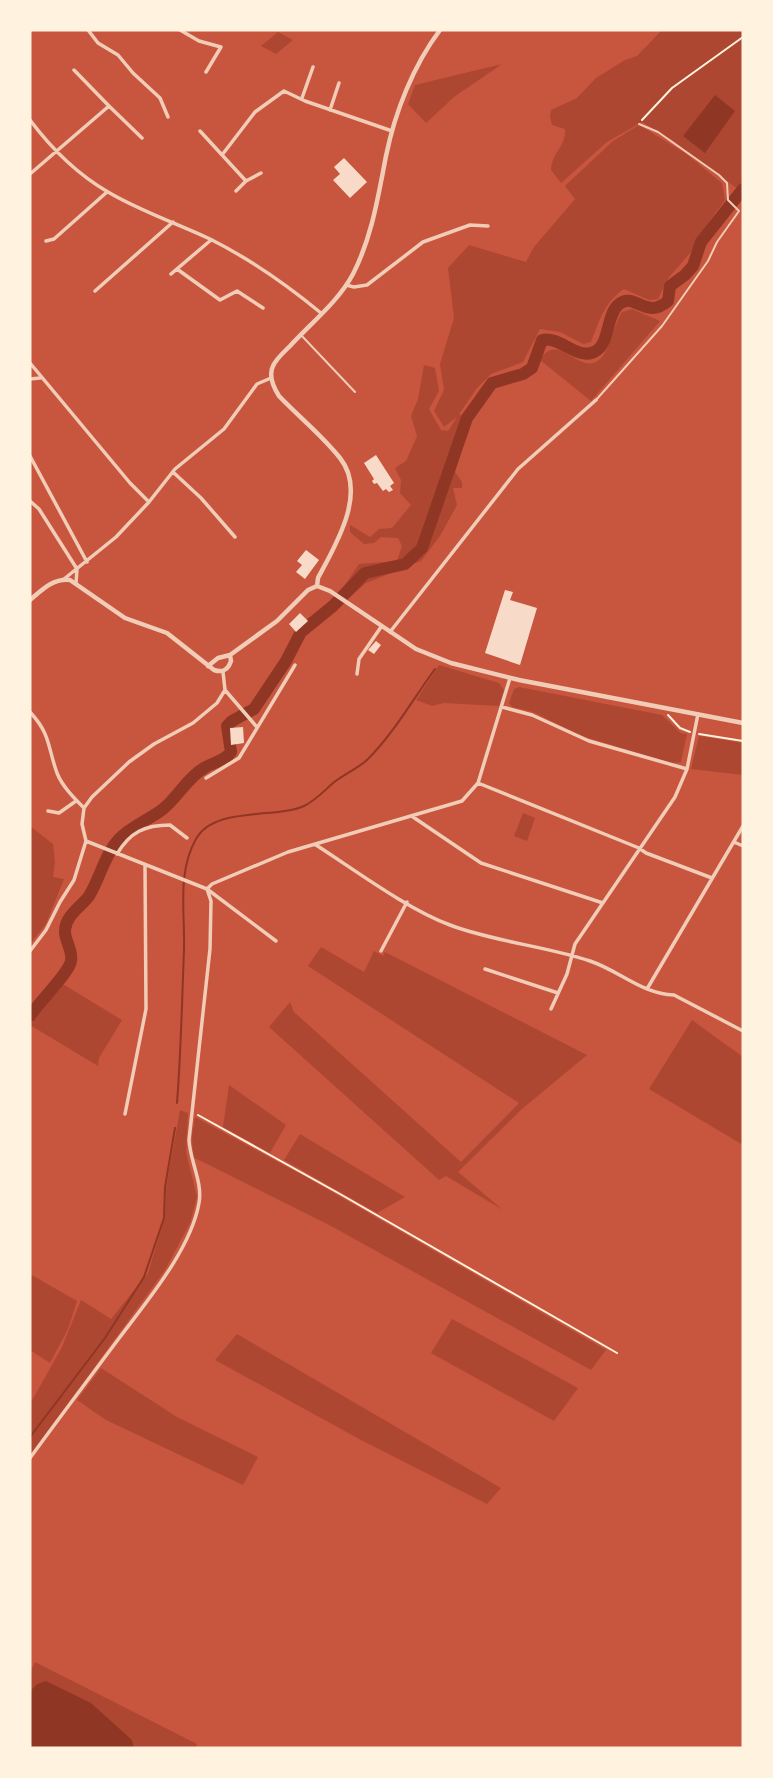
<svg xmlns="http://www.w3.org/2000/svg" width="773" height="1778" viewBox="0 0 773 1778" font-family="Raleway,sans-serif">
  <rect width="100%" height="100%" fill="#c8553d"/>
  <path fill="#ae4732" d="M662 30H743V184L739 190 672 140 642 122 607 142 561 183 551 170C552 152 566 147 565 129L552 125 550 117 551 110 577 98 596 78 625 60 637 56Z
    M278 32 293 40 276 54 261 46Z
    M502 64 454 97 426 123 408 104 415 85Z
    M639 125 685 153 722 183 725 200 711 219 692 251 669 277 658 299 649 300 624 289C605 301 599 322 591 342L583 344 560 332 540 329 523 362 491 374 477 388 459 414 472 419 455 472 462 482V488H453L457 505 440 536 421 561 366 583 350 597 341 591 359 564 397 561 402 546 398 538 381 537 374 543 364 544 350 532V525L370 537 379 529 392 528 411 505 400 493 401 480 395 468 406 461 417 436 411 416 418 399 424 365 435 368 439 391 429 409 441 430 448 431 457 417 444 427 434 411 444 390 440 364 454 318 448 268 469 245 526 262 534 247 575 199 565 186 613 141Z
    M632 309 660 321 591 401 540 360C559 328 581 381 602 357 610 348 614 325 622 312Z
    M439 665 499 683 504 690 499 706 444 703 432 706 416 700Z
    M519 687 662 715 681 733 687 734 681 762 671 763 582 736 533 712 512 707 509 703 514 689Z
    M699 736 743 743V775L691 769Z
    M523 813 535 818 527 841 514 836Z
    M30 826 53 844 55 862 53 877 64 879 46 924 30 944Z
    M321 947 364 972 374 951 383 956 385 952 587 1055 522 1109 458 1172 503 1210 446 1176 439 1180 269 1027 290 1002 294 1012 461 1162 519 1103 308 966Z
    M61 983 122 1020 99 1058 98 1066 30 1025Z
    M692 1020 743 1057V1145L649 1089Z
    M229 1085 286 1125 270 1153 223 1127Z
    M180 1110 188 1113 186 1152 197 1197 190 1223 165 1270 30 1456V1404L62 1347 81 1300 111 1319 148 1273 165 1217 166 1188Z
    M195 1117 306 1177 606 1350 591 1370 331 1226 193 1157 192 1135Z
    M300 1134 405 1197 377 1213 284 1160Z
    M30 1274 77 1301 68 1329 50 1363 30 1350Z
    M452 1319 578 1388 554 1421 431 1353Z
    M237 1334 501 1488 487 1504 361 1440 215 1360Z
    M101 1368 177 1417 258 1457 243 1485 106 1420 77 1400Z
    M35 1662 197 1744 196 1748H134L132 1740 37 1684 30 1691V1673Z"/>
  <path fill="#8f3625" d="M715 95 735 111 705 153 683 136Z
    M46 1681 91 1703 132 1740 134 1748H30V1691L37 1684Z"/>
  <g fill="none" stroke-linecap="round" stroke-linejoin="round">
    <path stroke="#8f3625" stroke-width="2" d="M177 1103C181 1052 182 1001 184 949 185 913 177 872 196 839 214 806 275 819 304 806 315 801 324 791 333 783 344 774 359 768 368 759 394 733 413 699 435 669
      M30 1437 105 1338 144 1277 164 1218 165 1187 175 1128"/>
    <path stroke="#8f3625" stroke-width="12" d="M30 1016C39 1002 69 973 71 961 73 949 64 940 65 930 66 915 81 907 89 896 100 878 105 854 119 839 131 826 149 820 163 809 178 797 187 778 204 768 213 762 224 762 231 752L227 726 232 721 254 709 286 661 301 632 333 606 365 573 405 564 422 548 467 418 492 383 523 374 532 368 542 340C560 336 577 360 594 352 610 345 606 316 618 305 634 290 645 321 668 301L670 286 685 275 693 266 701 242 743 189"/>
  </g>
  <path fill="#f7dbc8" d="M344 158 367 182 350 198 333 180 340 174 334 167Z
    M376 455 394 483 390 486 393 490 389 492 386 489 383 491 377 483 374 484 372 481 374 479 364 463Z
    M306 550 319 560 305 579 296 572 302 565 297 561Z
    M505 590 513 592 510 600 537 608 520 665 485 653Z
    M300 613 308 621 296 632 289 624Z
    M376 641 381 645 374 654 368 650Z
    M243 727 244 743 231 745 230 728Z"/>
  <g fill="none" stroke-linecap="round" stroke-linejoin="round">
    <path stroke="#fff3e0" stroke-width="2" d="M642 120 672 88 743 37
      M668 715 680 728 690 732
      M699 734 743 741
      M198 1115 340 1194 617 1353"/>
    <path stroke="#f1ccb7" stroke-width="2" d="M301 335 355 392
      M596 400 662 326 708 261 717 242 739 211 728 200 727 183 719 175 658 132 639 124"/>
    <path stroke="#f1ccb7" stroke-width="3.5" d="M30 30H31
      M88 30 98 43 118 55 133 73 160 98 168 117
      M180 30 199 41 221 47 206 72
      M74 70 109 106
      M302 98 313 67
      M330 110 339 83
      M30 120C51 148 77 174 108 192 140 211 176 223 210 239 250 259 287 285 321 313
      M200 131 246 181 261 173
      M222 155 255 112 284 91 305 101 392 131
      M30 174 109 106 142 138
      M236 191 246 181
      M46 241 54 239 107 192
      M177 269 220 300 237 291 263 308
      M171 274 211 240
      M346 285 354 287 367 285 423 242 470 225 488 226
      M95 291 173 222
      M30 363 130 483 149 502
      M30 379 40 378
      M30 456 87 562
      M173 472 201 498 235 537
      M30 501 39 509 77 569 76 583
      M64 579 116 537 149 502 175 469 224 429 257 384 271 378
      M390 632 518 469 596 400
      M357 674 359 659 381 627
      M225 690 256 726
      M502 707 532 715 589 741 687 769
      M30 712C51 735 47 745 57 773 62 786 74 798 84 808
      M206 778 239 758 295 665
      M478 783 639 848 646 853 712 878
      M48 811 59 813 76 801
      M413 817 481 863 603 903
      M86 841 207 889 276 941
      M734 842 743 846
      M316 845C355 870 407 909 450 925 495 942 545 946 590 961 620 971 642 994 674 995L743 1031
      M117 854C130 832 145 825 170 825L187 838
      M207 889 212 884 288 852 462 801 478 783 510 678
      M30 951 46 930 60 902 74 880 86 841 82 824 84 808 92 797 129 762 154 744 193 723 217 703 225 690 223 672
      M381 951 407 902
      M485 969 558 993
      M647 989 743 826
      M551 1009 567 974 575 944 675 797 687 769 698 714
      M125 1114 146 1009 145 865
      M30 1458C60 1417 90 1377 120 1337 147 1301 191 1249 199 1203 203 1183 190 1161 189 1140L210 949 211 901 207 889"/>
    <path stroke="#f1ccb7" stroke-width="4.5" d="M317 586 330 591 416 649 451 663 519 680 743 723
      M30 600C42 590 53 578 70 580L125 618 167 633 214 670C223 673 228 670 231 661L230 655
      M208 666 218 658 230 655 277 621 308 590 317 586 318 578C335 546 368 493 340 458 322 435 299 417 279 396 274 388 268 376 273 366 276 359 284 352 290 346 311 323 338 302 353 274 372 237 378 197 386 156 395 112 413 66 440 30"/>
  </g>
  <rect width="773" height="1778" fill="none" stroke="#fff3e0" stroke-width="63"/>
</svg>
